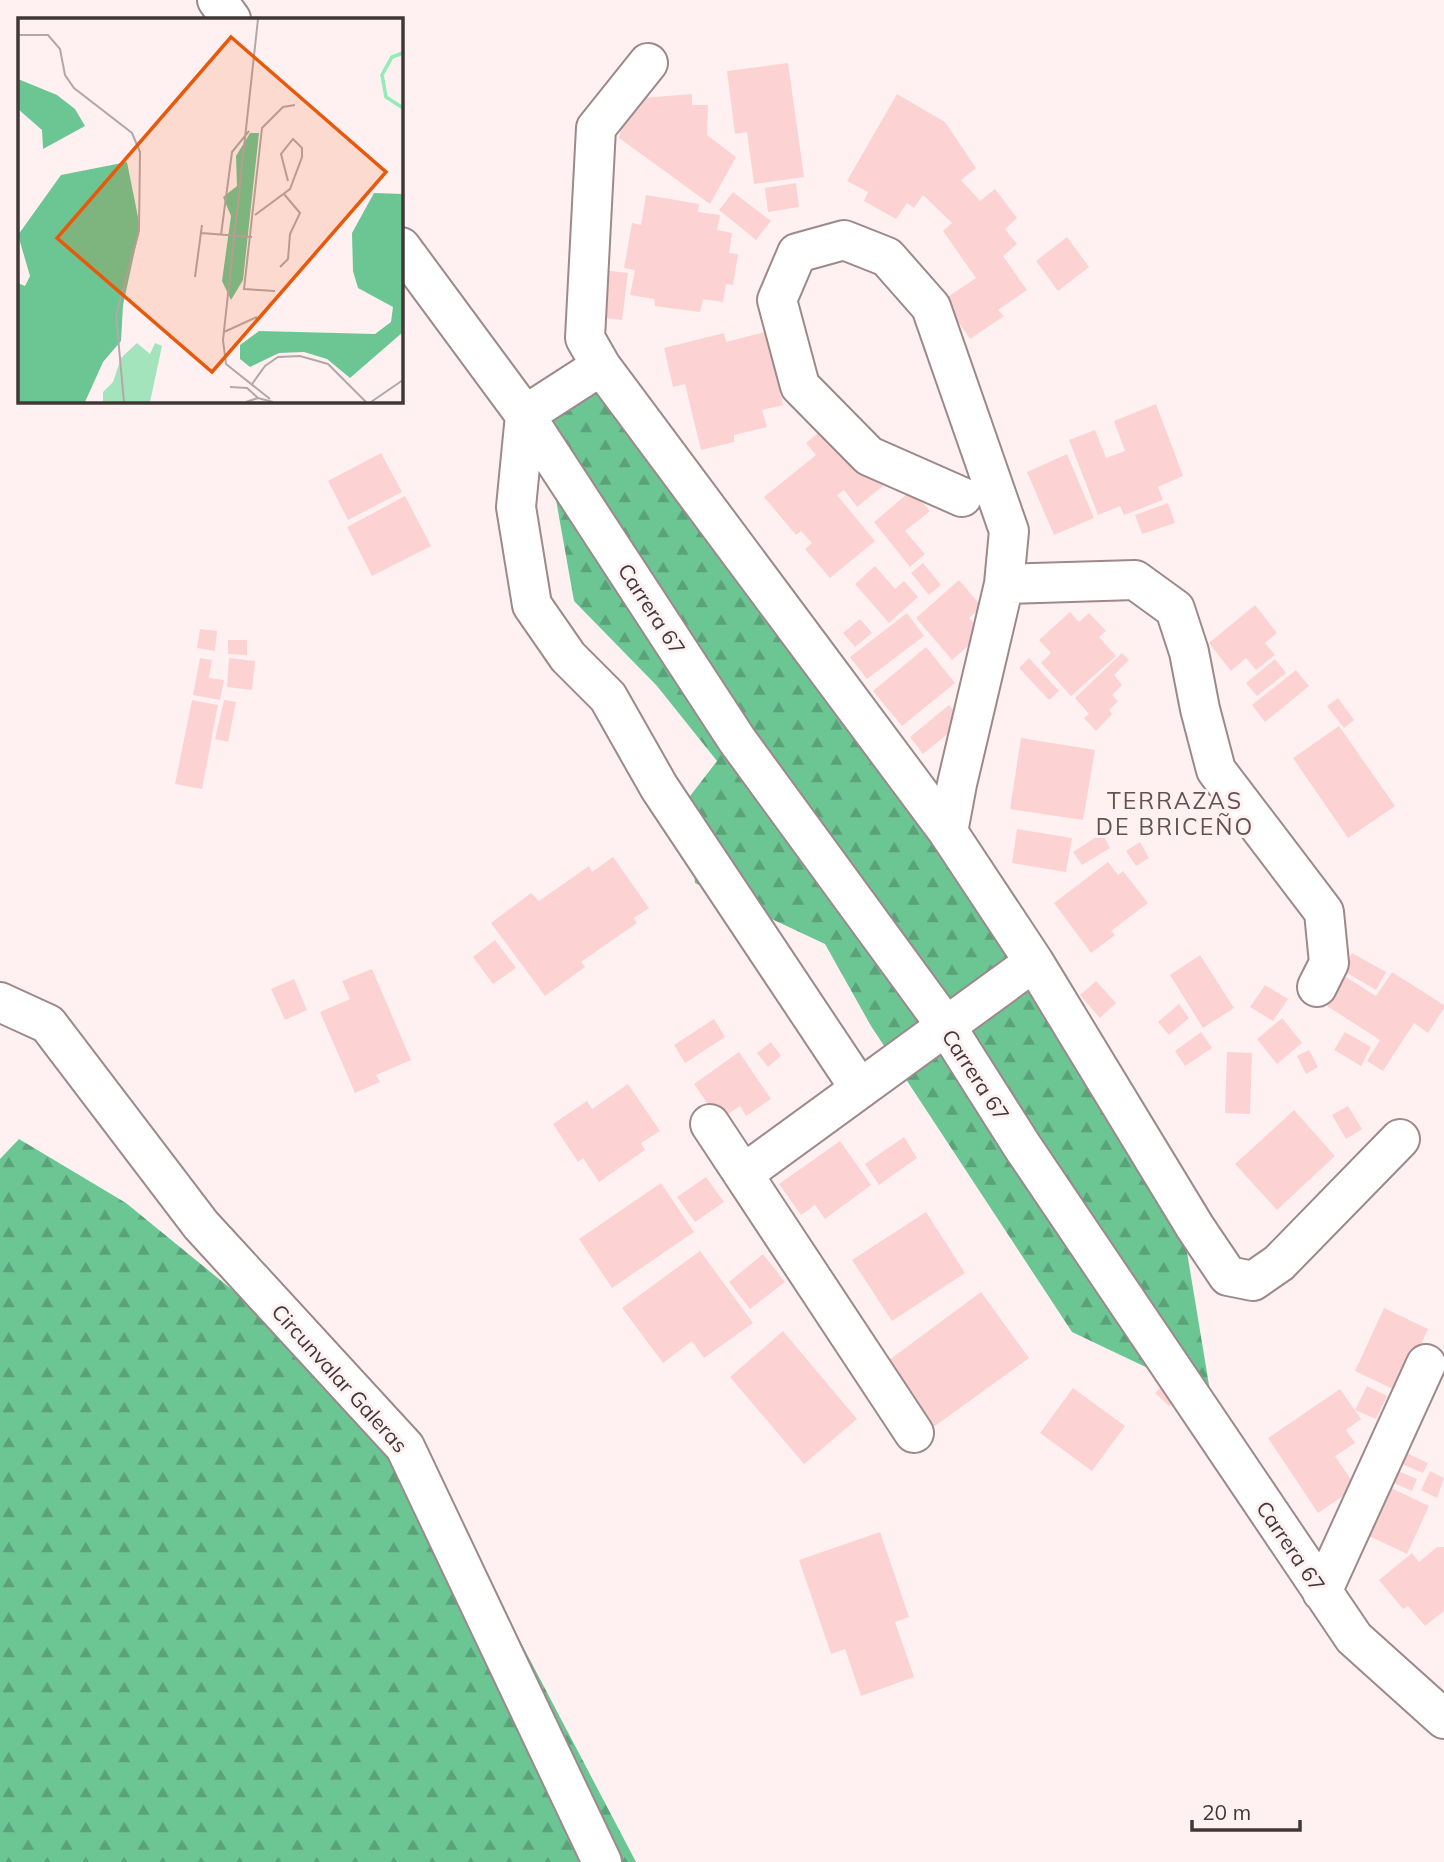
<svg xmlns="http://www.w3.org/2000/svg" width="1444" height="1862" viewBox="0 0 1444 1862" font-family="Mulish,sans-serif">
  <defs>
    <pattern id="forest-firs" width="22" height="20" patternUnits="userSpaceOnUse" patternTransform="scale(1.75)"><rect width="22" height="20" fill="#6cc693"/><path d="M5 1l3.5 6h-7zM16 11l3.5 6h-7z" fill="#5aa279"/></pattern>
  </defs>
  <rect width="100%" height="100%" fill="#fff1f1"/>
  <path fill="url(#forest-firs)" d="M588 381 779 601 1183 1228 1210 1391 1154 1371 1072 1332 871 1026 825 944 695 883 687 800 717 761 657 686 574 601 542 421Z
    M19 1139 126 1203 393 1421 476 1557 636 1862H0V1159Z"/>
  <path fill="#fcd3d2" d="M788 63 804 177 754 184 747 132 735 134 727 71Z
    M692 94V105H708L707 135 736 157 710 204 619 138 629 99Z
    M897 94 945 122 976 168 961 180 980 201 995 189 1017 218 1005 229 1017 244 1003 256 1027 290 998 310 1004 316 970 339 943 300 976 278 943 231 952 223 923 195 914 208 907 203 896 219 864 201 868 192 847 181Z
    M796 183 799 207 768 212 765 188Z
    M733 192 771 221 756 240 719 210Z
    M646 195 699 204 698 212 720 215 717 230 732 233 729 253 738 254 733 285 726 284 723 302 703 299 700 312 655 306 654 299 630 295 635 270 624 268 632 223 641 225Z
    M1067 237 1089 267 1058 291 1036 261Z
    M603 270 628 273 622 320 597 317Z
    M765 332 783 405 762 410 767 427 734 435V442L701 450 685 384 673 387 664 348 724 333 726 342Z
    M1156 404 1183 476 1158 487 1163 500 1124 515 1120 506 1098 515 1069 440 1095 430 1106 458 1125 451 1114 421Z
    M831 422 883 486 857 507 844 490 837 495 875 541 830 578 805 549 812 543 801 531 796 535 764 497 816 455 806 443Z
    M381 453 402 492 348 520 328 481Z
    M1067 454 1094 518 1054 535 1027 472Z
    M912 490 930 511 905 531 925 554 910 567 874 522Z
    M405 496 431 546 372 576 347 527Z
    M1168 503 1175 523 1142 534 1135 515Z
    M923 563 941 585 929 595 911 573Z
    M875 566 895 589 904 581 918 597 889 623 855 584Z
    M959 580 982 607 969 618 983 633 952 660 916 618Z
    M1255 605 1277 633 1265 643 1275 655 1256 670 1246 658 1231 671 1209 643Z
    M1070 612 1079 622 1089 613 1106 631 1099 637 1116 656 1071 696 1041 663 1051 653 1039 640Z
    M907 613 924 636 867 679 850 657Z
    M860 619 872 633 855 647 843 633Z
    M200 629 217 631 215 651 197 648Z
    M228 640H247V655L228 654Z
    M926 647 955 683 902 726 873 691Z
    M1122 653 1129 660 1114 675 1122 685 1112 695 1118 701 1109 710 1112 714 1096 731 1084 718 1089 714 1075 698Z
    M200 658 212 660 209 678 224 680 220 700 193 695Z
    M229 658 255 661 252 690 227 687Z
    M1029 658 1059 691 1049 700 1019 668Z
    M1275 659 1286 673 1257 696 1246 683Z
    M1296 670 1309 686 1265 722 1252 705Z
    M1338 698 1354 720 1344 728 1327 706Z
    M192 700 218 705 202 789 175 784Z
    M224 700 236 702 228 742 215 739Z
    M949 705 963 721 923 754 910 737Z
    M1339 726 1395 806 1348 838 1293 758Z
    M1021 738 1095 750 1083 820 1010 809Z
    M1017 829 1072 838 1066 872 1012 863Z
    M1102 833 1110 848 1082 865 1073 852Z
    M1140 842 1149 858 1136 866 1126 851Z
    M613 857 649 908 634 918 637 923 581 962 585 967 545 996 491 923 531 893 539 901 589 866 592 872Z
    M1108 862 1118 875 1123 871 1148 903 1111 931 1115 935 1091 953 1054 903Z
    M495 940 516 968 493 984 473 957Z
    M1352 953 1386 972 1376 990 1342 970Z
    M1200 955 1234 1008 1203 1028 1170 975Z
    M372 969 411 1060 376 1075 380 1082 355 1093 320 1012 350 999 342 981Z
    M1392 972 1444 1005V1008L1428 1033 1414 1023 1383 1071 1367 1061 1380 1040 1327 1006 1346 977 1376 996Z
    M294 979 307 1010 285 1020 271 989Z
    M1096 981 1116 1003 1100 1018 1080 995Z
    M1265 985 1288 999 1273 1021 1250 1007Z
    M1179 1004 1189 1018 1169 1035 1158 1022Z
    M1282 1018 1302 1043 1277 1064 1257 1039Z
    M714 1019 725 1037 685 1063 674 1045Z
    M1201 1032 1212 1048 1185 1066 1175 1051Z
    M1345 1032 1371 1047 1361 1066 1334 1050Z
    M771 1042 781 1056 768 1067 757 1053Z
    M1309 1050 1318 1067 1306 1074 1297 1056Z
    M739 1052 771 1099 746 1116 740 1106 719 1120 694 1084Z
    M1227 1052 1252 1053 1250 1114 1225 1113Z
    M628 1084 660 1131 641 1143 645 1150 599 1182 583 1158 578 1162 553 1124 587 1101 592 1109Z
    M1348 1106 1362 1129 1346 1139 1332 1115Z
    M1294 1110 1335 1156 1277 1210 1235 1164Z
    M904 1137 917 1158 879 1185 865 1164Z
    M840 1141 871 1185 825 1219 815 1205 801 1215 779 1184Z
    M706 1177 724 1202 695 1222 677 1197Z
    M661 1183 694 1232 612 1288 579 1239Z
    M926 1212 965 1273 892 1321 852 1260Z
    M700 1251 753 1323 704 1358 692 1341 663 1363 622 1308Z
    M763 1254 785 1282 750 1309 729 1282Z
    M981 1292 1029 1358 928 1431 881 1366Z
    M1384 1308 1428 1329 1399 1392 1355 1371Z
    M783 1331 857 1419 804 1464 730 1377Z
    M1168 1380 1182 1394 1169 1406 1155 1393Z
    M1367 1386 1387 1396 1376 1419 1355 1410Z
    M1073 1388 1125 1426 1092 1471 1040 1433Z
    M1340 1389 1361 1419 1346 1430 1355 1443 1335 1456 1356 1487 1318 1513 1268 1438Z
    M1400 1450 1428 1463 1423 1473 1395 1461Z
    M1391 1468 1417 1479 1412 1491 1385 1479Z
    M1430 1471 1444 1478 1437 1498 1421 1490Z
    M1389 1487 1429 1506 1407 1554 1367 1535Z
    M880 1532 909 1617 895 1622 914 1677 861 1696 845 1649 831 1654 799 1560Z
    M1437 1547H1444V1611L1425 1626 1408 1606 1403 1609 1379 1580 1412 1553 1419 1562Z"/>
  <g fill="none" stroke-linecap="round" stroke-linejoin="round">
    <g stroke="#9d8989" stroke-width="42">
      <path id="minor" d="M217 0 231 19
        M648 63 596 128 585 338 601 366 948 832 1034 962 1195 1227 1228 1276 1253 1281 1279 1263 1400 1139
        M401 247 525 415 737 740 946 1026 1022 1146 1354 1638 1444 1719
        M525 415 516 507 532 605 568 657 608 697 659 787 860 1089
        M525 415 601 366
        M1004 584 1135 580 1175 609 1189 652 1200 709 1216 770 1324 912 1329 963 1317 987
        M948 832 957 784 1004 584 1009 531 931 307 887 257 844 240 797 253 777 300 800 386 869 456 962 497
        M710 1124 914 1433
        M743 1174 1034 962
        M1322 1592 1426 1364"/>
    </g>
    <g stroke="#9d8989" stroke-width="42">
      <path id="major" d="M0 1002 48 1024 201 1225 405 1447 602 1862"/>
    </g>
    <use href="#minor" stroke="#fff" stroke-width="38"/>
    <use href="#major" stroke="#fff" stroke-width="38"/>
  </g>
  <g text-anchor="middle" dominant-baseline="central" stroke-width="6" stroke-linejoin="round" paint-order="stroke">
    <g font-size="21" fill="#403837" stroke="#fff1f1">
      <text transform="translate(652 609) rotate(57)">Carrera 67</text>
      <text transform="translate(976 1075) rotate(57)">Carrera 67</text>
      <text transform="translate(340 1378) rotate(48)">Circunvalar Galeras</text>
      <text transform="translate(1291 1546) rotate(56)">Carrera 67</text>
    </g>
    <g font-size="23" letter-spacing="2" fill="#645252" stroke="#fff1f1">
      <text x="1175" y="800">TERRAZAS<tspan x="1175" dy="26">DE BRICEÑO</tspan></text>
    </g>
  </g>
  <g transform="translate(18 18)">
    <rect width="385" height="385" fill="#fff1f1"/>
    <path d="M119 325 132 336 137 325 144 328 132 384H85V374L95 364 103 340Z" fill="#a4e4bd"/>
    <path d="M0 61 39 77 57 91 67 108 25 131 24 112 0 91ZM232 115H241L225 262 213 282 204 263 213 198 205 179 219 168 218 138ZM109 144 122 209 105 287 103 323 85 344 67 384H0V265L7 268 12 258 0 217 43 157ZM356 175 385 176V314L332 360 309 341 286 334 261 335 232 349 222 341V327L241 313 357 316 373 304 375 289 340 270 335 253 334 215Z" fill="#6cc693"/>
    <path fill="none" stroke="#91ecb6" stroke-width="3.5" d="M385 35 374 39 364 57 368 79 385 90"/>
    <path fill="none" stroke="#b3a7a7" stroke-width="2" d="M240 1 205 322 208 346 252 381M0 17H30L42 31 47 57 56 70 114 115 122 134 121 213 98 297 106 384M237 197 272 171 284 139V130L275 121 263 136 270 163M183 215 234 219M203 217 214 134 231 113M262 249 270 241 272 216 282 195 266 176M177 259 184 207M257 273 226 271 244 110 265 89 277 87M206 314 239 299M234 366 247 348 260 339 282 338 310 346 348 384M212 369 229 370 240 380M228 384 240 380 255 384M353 384 385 362"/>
    <path fill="#e8590c" fill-opacity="0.15" stroke="#e8590c" stroke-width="3.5" d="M213 19 368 154 194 354 39 220Z"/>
    <rect width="385" height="385" fill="none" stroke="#403837" stroke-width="3.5"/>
  </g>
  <path d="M1192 1820v10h108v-10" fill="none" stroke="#403837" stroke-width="3.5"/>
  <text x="1202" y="1820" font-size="21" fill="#403837" stroke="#fff1f1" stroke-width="5" paint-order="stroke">20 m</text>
</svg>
